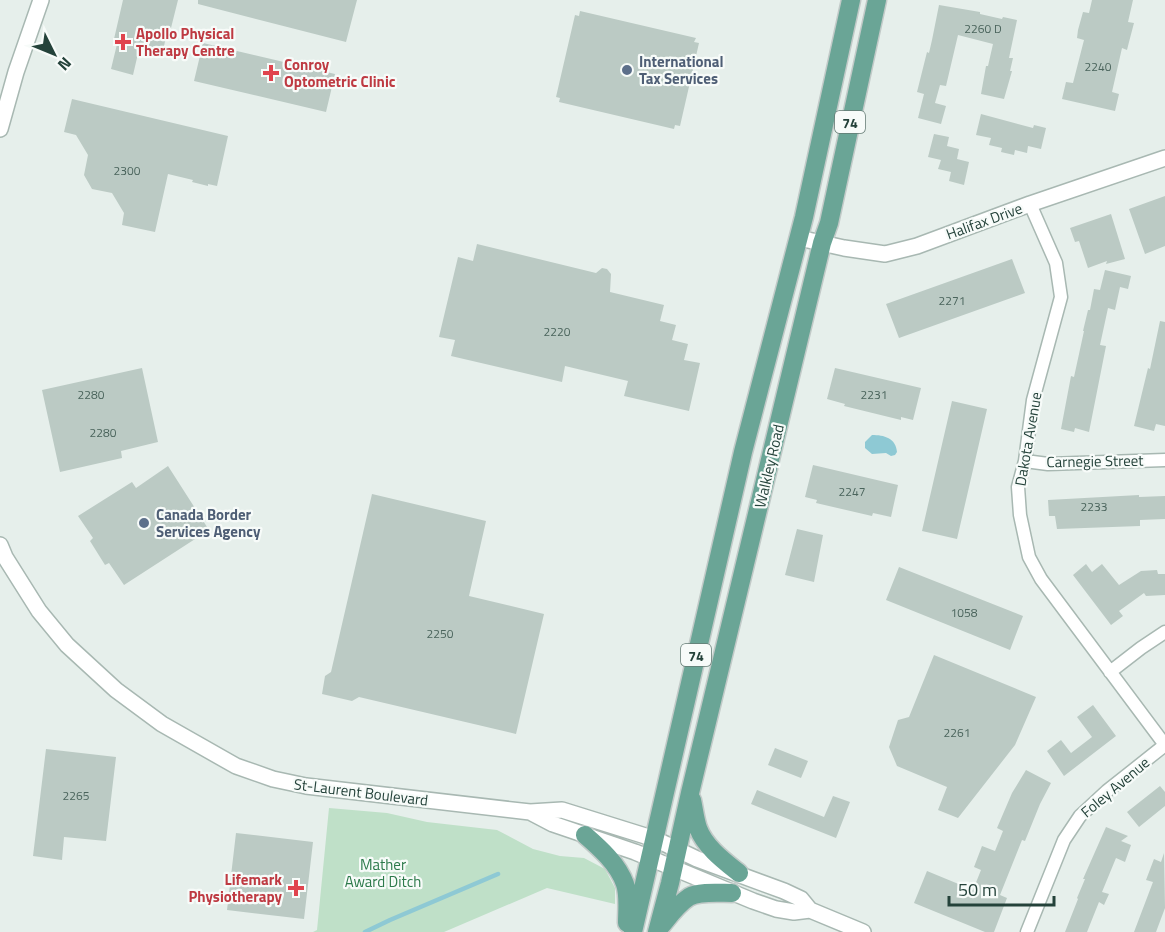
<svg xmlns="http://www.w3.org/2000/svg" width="1165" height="932" viewBox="0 0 1165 932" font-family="'Titillium Web',sans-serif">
  <rect width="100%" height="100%" fill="#e6efeb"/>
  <path fill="#bfe0c8" d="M329 808 387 813 427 822 497 830 533 849 560 856 584 858 605 869 615 888V904L547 888 444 932H313L317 930Z"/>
  <path fill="#8ec9d4" d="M872 435C884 435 896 438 897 452L895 455 891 456 886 453 872 454 865 448V442Z"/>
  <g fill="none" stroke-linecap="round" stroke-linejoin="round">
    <path stroke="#8ec9d4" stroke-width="4.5" d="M365 932 390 920 498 874"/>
  </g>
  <path fill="#bbcac4" d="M123 0H178L171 28 168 27 163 51 140 45 133 75 111 69 118 40 114 39Z
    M198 0H357L346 42 198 4Z
    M1092 0H1133L1128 22 1134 23 1129 42 1127 50 1122 48 1112 92 1119 94 1115 111 1062 99 1066 82 1073 83 1084 40 1077 38 1078 30 1083 12 1089 13Z
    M939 5 980 12V14L1002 19 1003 17 1017 20 1009 58H1013L1010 71H1012L1004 99 981 94 986 66H988L993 44 958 35 946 86 940 85 935 103 946 106 941 124 918 118 924 94 917 92 927 52 929 53 932 40Z
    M580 11 696 38 694 42 699 43 680 126 675 125 674 129 559 102 560 98 556 97 575 15 579 16Z
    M203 43 335 74 326 112 194 81Z
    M72 99 228 136 217 186 208 184V186L192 182 193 180 168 174 155 232 122 225 124 213 112 193 92 189 84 175 88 155 76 135 64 132Z
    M981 114 1033 128 1034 125 1046 128 1041 149 1028 146 1027 153 1015 150 1014 155 1001 152 1002 148 989 145 991 138 976 135Z
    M934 134 949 137 947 146 959 149 957 159 969 162 964 185 949 181 951 172 938 169 941 160 928 157Z
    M1165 196V246L1145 254 1129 209Z
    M1111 214 1125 259 1106 264 1107 261 1088 268 1079 241 1075 242 1070 228Z
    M477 244 596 273 602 268 607 269 611 274 610 292 664 305 660 321 676 325 672 340 688 344 684 360 700 363 689 411 624 396 628 381 565 366 562 382 451 356 455 340 439 337 458 257 473 261Z
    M1012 259 1025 293 899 338 886 304Z
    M1105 270 1131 276 1128 289 1120 287 1115 310 1108 308 1100 345 1106 346 1089 432 1075 428 1074 432 1061 429 1071 376 1074 377 1084 331H1083L1088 310H1090L1094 289 1100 290Z
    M1160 321 1165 322V426L1156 424 1154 431 1134 426 1148 368 1150 369Z
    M142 368 158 442 121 451 122 458 60 472 42 390Z
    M835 368 921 388 913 420 901 417V420L844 406 845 404 827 399Z
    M952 401 987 409 957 539 922 531Z
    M813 465 898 485 891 517 873 513 872 516 816 503 817 500 805 497Z
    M168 466 209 530 124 585 109 563 105 565 90 541 93 538 78 516 132 482 136 488Z
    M372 494 486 521 469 596 544 614 516 734 359 697 352 701 322 694 325 676 331 672Z
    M1139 495V497L1165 496V519L1140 520V526L1057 529 1055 516H1049L1048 500Z
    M797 529 823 535 814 582 785 575Z
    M1086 564 1092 572 1102 564 1119 585 1141 571 1157 570 1158 574H1165V595L1146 596 1144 593 1119 611 1123 616 1111 625 1073 575Z
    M899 567 1023 616 1010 650 886 600Z
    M934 655 1036 697 1015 745 958 818 938 810 947 787 897 766 889 747 898 720 909 717Z
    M1093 705 1116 736 1064 776 1047 751 1061 740 1071 753 1092 737 1077 717Z
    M775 748 808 761 801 778 768 765Z
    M46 749 116 757 106 841 64 837 62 860 33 856Z
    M1026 770 1051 783 1040 804 1025 841 1022 840 1000 895 1007 898 994 932H985L914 903 927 871 973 890 981 870 974 867 982 846 995 851 1003 831 997 828 1012 793Z
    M1160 786 1165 792V806L1139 827 1127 812Z
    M757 790 824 817 833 796 850 802 836 838 751 804Z
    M1106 827 1128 836 1121 841 1131 845 1125 862 1116 858 1102 892 1109 894 1104 905 1099 902 1087 932H1065L1078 899 1077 898 1085 879H1083Z
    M236 833 313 842 304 919 227 910Z
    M1164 853 1165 908 1156 932H1134L1153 882 1146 880 1154 859 1161 862Z"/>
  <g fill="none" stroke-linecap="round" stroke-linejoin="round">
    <g stroke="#a8b8b2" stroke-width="15">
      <path id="minor" d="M1030 204 1056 263 1061 297 1033 400 1025 461 1018 487 1020 515 1029 557 1041 579 1165 745
        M1025 461 1048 464 1165 460
        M1110 672 1141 648 1165 632
        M1027 932 1064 840 1080 816 1107 791 1165 745"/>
    </g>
    <g stroke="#a8b8b2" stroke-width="18">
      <path id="tertiary" d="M0 129 16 72 41 0
        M799 238 844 248 885 254 917 246 1030 204 1165 158
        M0 545 5 557 39 611 67 645 116 690 162 724 236 766 273 779 306 786 530 812 562 810 655 839 697 859 784 891 801 899 810 910 863 932
        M532 813 553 824 635 852 753 901 776 909 794 912 810 910"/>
    </g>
    <g stroke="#c2cac8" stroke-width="21">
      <path id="primary" d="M692 800C694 809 695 819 698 828 705 847 724 861 739 873
        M585 835C600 848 618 864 625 884 629 896 627 910 627 923
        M662 925C670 915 678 904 689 897 699 891 720 893 732 893
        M633 932 743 452 804 217 851 0
        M657 932 670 883 690 793 822 243 829 223 877 0"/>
    </g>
    <use href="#minor" stroke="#fff" stroke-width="12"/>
    <use href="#tertiary" stroke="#fff" stroke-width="15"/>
    <use href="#primary" stroke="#6aa596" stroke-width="18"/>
  </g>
  <g fill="#e0444e" stroke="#f7fbf9" stroke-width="2">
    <path d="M120 33h6v6h6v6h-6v6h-6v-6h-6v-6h6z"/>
    <path d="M268 64h6v6h6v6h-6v6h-6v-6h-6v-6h6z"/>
    <path d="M293 879h6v6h6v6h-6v6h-6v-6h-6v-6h6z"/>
  </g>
  <g fill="#5c6f8a" stroke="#f7fbf9" stroke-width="2">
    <circle cx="627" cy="70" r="6"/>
    <circle cx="144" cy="523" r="6"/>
  </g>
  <g text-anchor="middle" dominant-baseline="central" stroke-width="4.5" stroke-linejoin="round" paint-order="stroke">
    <g font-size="12" fill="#4a645c">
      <text x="983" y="28">2260 D</text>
      <text x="1098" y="66">2240</text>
      <text x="127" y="170">2300</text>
      <text x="952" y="300">2271</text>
      <text x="557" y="331">2220</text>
      <text x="91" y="394">2280</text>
      <text x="874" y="394">2231</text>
      <text x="103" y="432">2280</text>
      <text x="852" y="491">2247</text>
      <text x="1094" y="506">2233</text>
      <text x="964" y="612">1058</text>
      <text x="440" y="633">2250</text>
      <text x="957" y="732">2261</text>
      <text x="76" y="795">2265</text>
    </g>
    <g fill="#f7fbf9" stroke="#637a73" stroke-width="1.5">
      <rect x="835" y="111" width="30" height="22" rx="4.5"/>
      <rect x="681" y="644" width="30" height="22" rx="4.5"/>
    </g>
    <g font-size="14" font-weight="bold" fill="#24423a">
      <text x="850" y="122">74</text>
      <text x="696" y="655">74</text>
    </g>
    <g font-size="15" font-weight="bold" fill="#be3a42" stroke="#f7fbf9" text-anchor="start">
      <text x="136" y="33">Apollo Physical<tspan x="136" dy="17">Therapy Centre</tspan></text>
      <text x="284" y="64">Conroy<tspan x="284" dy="17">Optometric Clinic</tspan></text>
      <text x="282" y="879" text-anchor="end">Lifemark<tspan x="282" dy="17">Physiotherapy</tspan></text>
    </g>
    <g font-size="15" font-weight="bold" fill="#4e5e75" stroke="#f7fbf9" text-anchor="start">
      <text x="639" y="61">International<tspan x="639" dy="17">Tax Services</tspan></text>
      <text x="156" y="514">Canada Border<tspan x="156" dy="17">Services Agency</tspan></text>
    </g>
    <g font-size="15" fill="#24423a" stroke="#f7fbf9">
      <text transform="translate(984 221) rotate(-20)">Halifax Drive</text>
      <text transform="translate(1028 439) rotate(-80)">Dakota Avenue</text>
      <text transform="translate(1095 461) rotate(-1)">Carnegie Street</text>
      <text transform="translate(769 466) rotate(-77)">Walkley Road</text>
      <text transform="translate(1115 787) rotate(-40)">Foley Avenue</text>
      <text transform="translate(361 792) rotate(7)">St-Laurent Boulevard</text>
    </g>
    <g font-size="15" fill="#2d7a4b" stroke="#f7fbf9">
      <text x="383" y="864">Mather<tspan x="383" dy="17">Award Ditch</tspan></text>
    </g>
  </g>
  <g transform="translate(54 54) rotate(133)" stroke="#f7fbf9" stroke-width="4.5" paint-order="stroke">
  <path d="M0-4.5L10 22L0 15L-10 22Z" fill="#24423a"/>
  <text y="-9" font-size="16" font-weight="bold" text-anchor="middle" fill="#24423a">N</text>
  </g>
  <path d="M949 896v9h105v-9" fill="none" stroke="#24423a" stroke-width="3"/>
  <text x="958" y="896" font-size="18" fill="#24423a" stroke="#f7fbf9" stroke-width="4.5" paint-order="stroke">50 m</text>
</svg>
